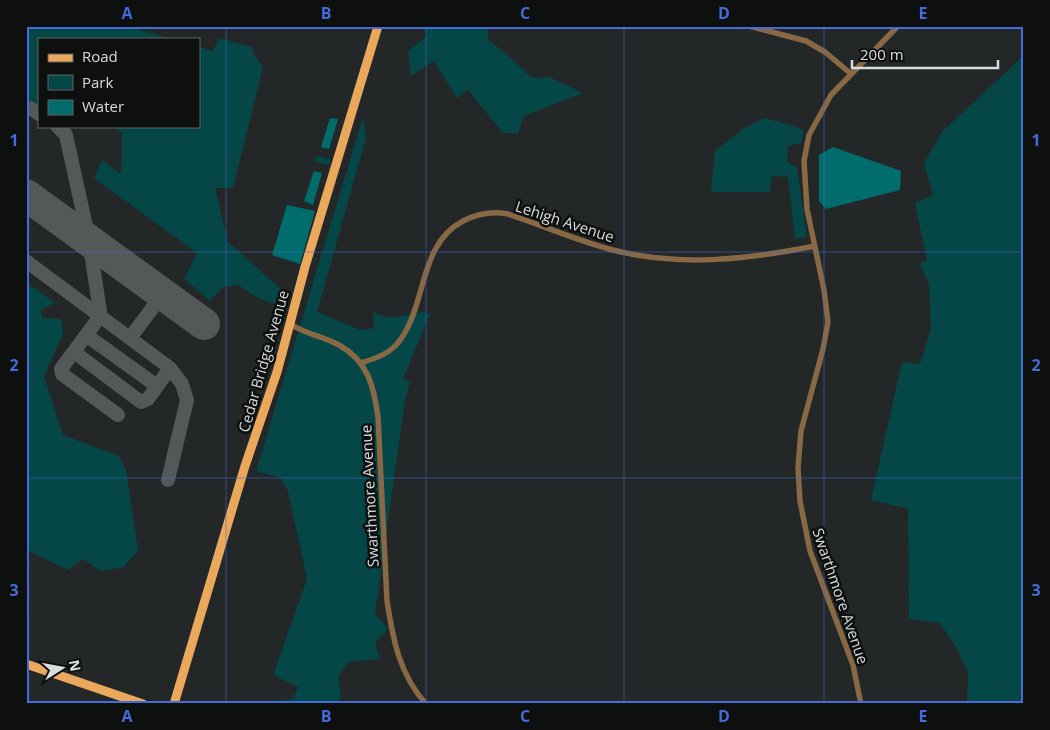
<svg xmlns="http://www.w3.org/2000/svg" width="1050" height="730" viewBox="0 0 1050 730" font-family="'Open Sans',sans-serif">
  <rect width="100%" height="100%" fill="#232727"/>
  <path fill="#054747" d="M26 26H128L171 39H39V108L26 102Z
    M423 26H488V40L504 52 532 78 549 77 583 93 524 116 518 133H503L468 90 457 98 434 61 411 76 408 51 427 36Z
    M219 38 252 47 254 55 263 67 233 188H215L228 242 286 294 283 307 258 298 238 285 223 287 210 301 184 279 197 253 94 178 102 160 121 174 122 132 110 126H199V47L213 51Z
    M1024 55V704H967L968 672 955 645 940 623 909 619 908 509 871 500 902 362 920 364 931 329 929 283 919 264 927 260 915 203 933 195 924 163 942 132Z
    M363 117 366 138 317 312 360 330 374 328 373 312 389 318 423 312 430 314 403 379 410 382 405 400 375 614 388 629 375 643 380 659 348 662 338 677 341 697 337 704H275L276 701 293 699 298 687 273 675 307 579 288 491 281 478 256 471Z
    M765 118 797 127 804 131 801 143 788 146 787 162 797 167 807 237 795 239 788 177 772 176 770 192H711L715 151 744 128Z
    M318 156 330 159 331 164 328 165 316 162 314 158Z
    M26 282 55 303 41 310 42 318 61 319 63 334 44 376 63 435 119 456 126 470 138 550 124 567 100 571 83 559 68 570 26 550Z"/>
  <path fill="#006d6c" d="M330 118 338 119 329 149 321 147Z
    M833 147 901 171 900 190 826 209 819 201V155Z
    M314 171 322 173 313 205 304 201Z
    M287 205 315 211 300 264 272 255Z"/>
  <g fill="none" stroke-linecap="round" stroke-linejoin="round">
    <path stroke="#545858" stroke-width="14" d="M30 108 39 114
      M57 126 66 135 89 240 100 311 98 319 61 369 62 374 118 415
      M26 261 170 368 182 384 187 400 168 480
      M86 335 157 386
      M130 338 159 299 158 291
      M74 352 141 402 148 399 170 368"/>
    <path stroke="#545858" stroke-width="32" d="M26 195 204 324"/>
    <path stroke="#886845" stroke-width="5.5" d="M749 26 806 41 825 52 850 73
      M290 324C305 334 323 336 339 345 368 361 374 387 378 417L387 601C393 639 399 674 426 704
      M360 363C374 359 387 355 397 344 428 307 417 245 463 221 477 214 492 211 508 214 545 226 580 242 617 251 682 267 750 259 815 246
      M861 704 853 665 810 551 800 501 798 468 801 431 823 349 828 322 824 290 807 209 804 161 809 135 831 95 898 26"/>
    <path stroke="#eaa85d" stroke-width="9" d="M26 664 143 704
      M174 704 245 466 277 372 305 267 378 26"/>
  </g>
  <path fill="none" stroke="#436bd9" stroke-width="1" stroke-opacity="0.55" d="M226 26V704M426 26V704M624 26V704M824 26V704M26 252H1024M26 478H1024"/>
  <g text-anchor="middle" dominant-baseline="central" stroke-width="5" stroke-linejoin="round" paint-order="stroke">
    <g font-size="15" fill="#dadddd" stroke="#0e1010">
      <text transform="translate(565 221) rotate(18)">Lehigh Avenue</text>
      <text transform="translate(263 361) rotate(-74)">Cedar Bridge Avenue</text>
      <text transform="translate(369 496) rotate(-93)">Swarthmore Avenue</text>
      <text transform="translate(841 596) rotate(71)">Swarthmore Avenue</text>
    </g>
  </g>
  <rect width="1050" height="730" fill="none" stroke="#0e1010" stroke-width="55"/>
  <rect x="38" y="38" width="162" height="90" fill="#0e1010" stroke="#606262"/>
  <rect x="48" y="54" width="25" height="8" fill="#eaa85d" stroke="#606262"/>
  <text x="82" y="62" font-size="15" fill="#dadddd">Road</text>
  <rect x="48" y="75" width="25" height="15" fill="#054747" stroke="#606262"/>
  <text x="82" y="88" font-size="15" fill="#dadddd">Park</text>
  <rect x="48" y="100" width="25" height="15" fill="#006d6c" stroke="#606262"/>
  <text x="82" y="112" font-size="15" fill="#dadddd">Water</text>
  <g transform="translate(62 668) rotate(79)" stroke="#0e1010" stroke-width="4" paint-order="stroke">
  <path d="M0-4L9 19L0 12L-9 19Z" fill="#dadddd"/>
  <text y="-8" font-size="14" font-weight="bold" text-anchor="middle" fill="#dadddd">N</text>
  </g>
  <path d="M852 60v8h146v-8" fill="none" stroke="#dadddd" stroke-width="2.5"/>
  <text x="860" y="60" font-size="15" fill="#dadddd" stroke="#0e1010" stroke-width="4" paint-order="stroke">200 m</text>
  <rect x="28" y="28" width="994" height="674" fill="none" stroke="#436bd9" stroke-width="2"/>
  <g font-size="16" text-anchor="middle" font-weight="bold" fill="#436bd9">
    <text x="127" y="19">A</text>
    <text x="326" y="19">B</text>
    <text x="525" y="19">C</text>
    <text x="724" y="19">D</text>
    <text x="923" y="19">E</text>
    <text x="14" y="146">1</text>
    <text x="1036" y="146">1</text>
    <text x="14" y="371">2</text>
    <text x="1036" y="371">2</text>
    <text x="14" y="596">3</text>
    <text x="1036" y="596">3</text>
    <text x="127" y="722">A</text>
    <text x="326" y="722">B</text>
    <text x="525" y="722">C</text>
    <text x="724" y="722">D</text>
    <text x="923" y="722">E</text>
  </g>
</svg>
